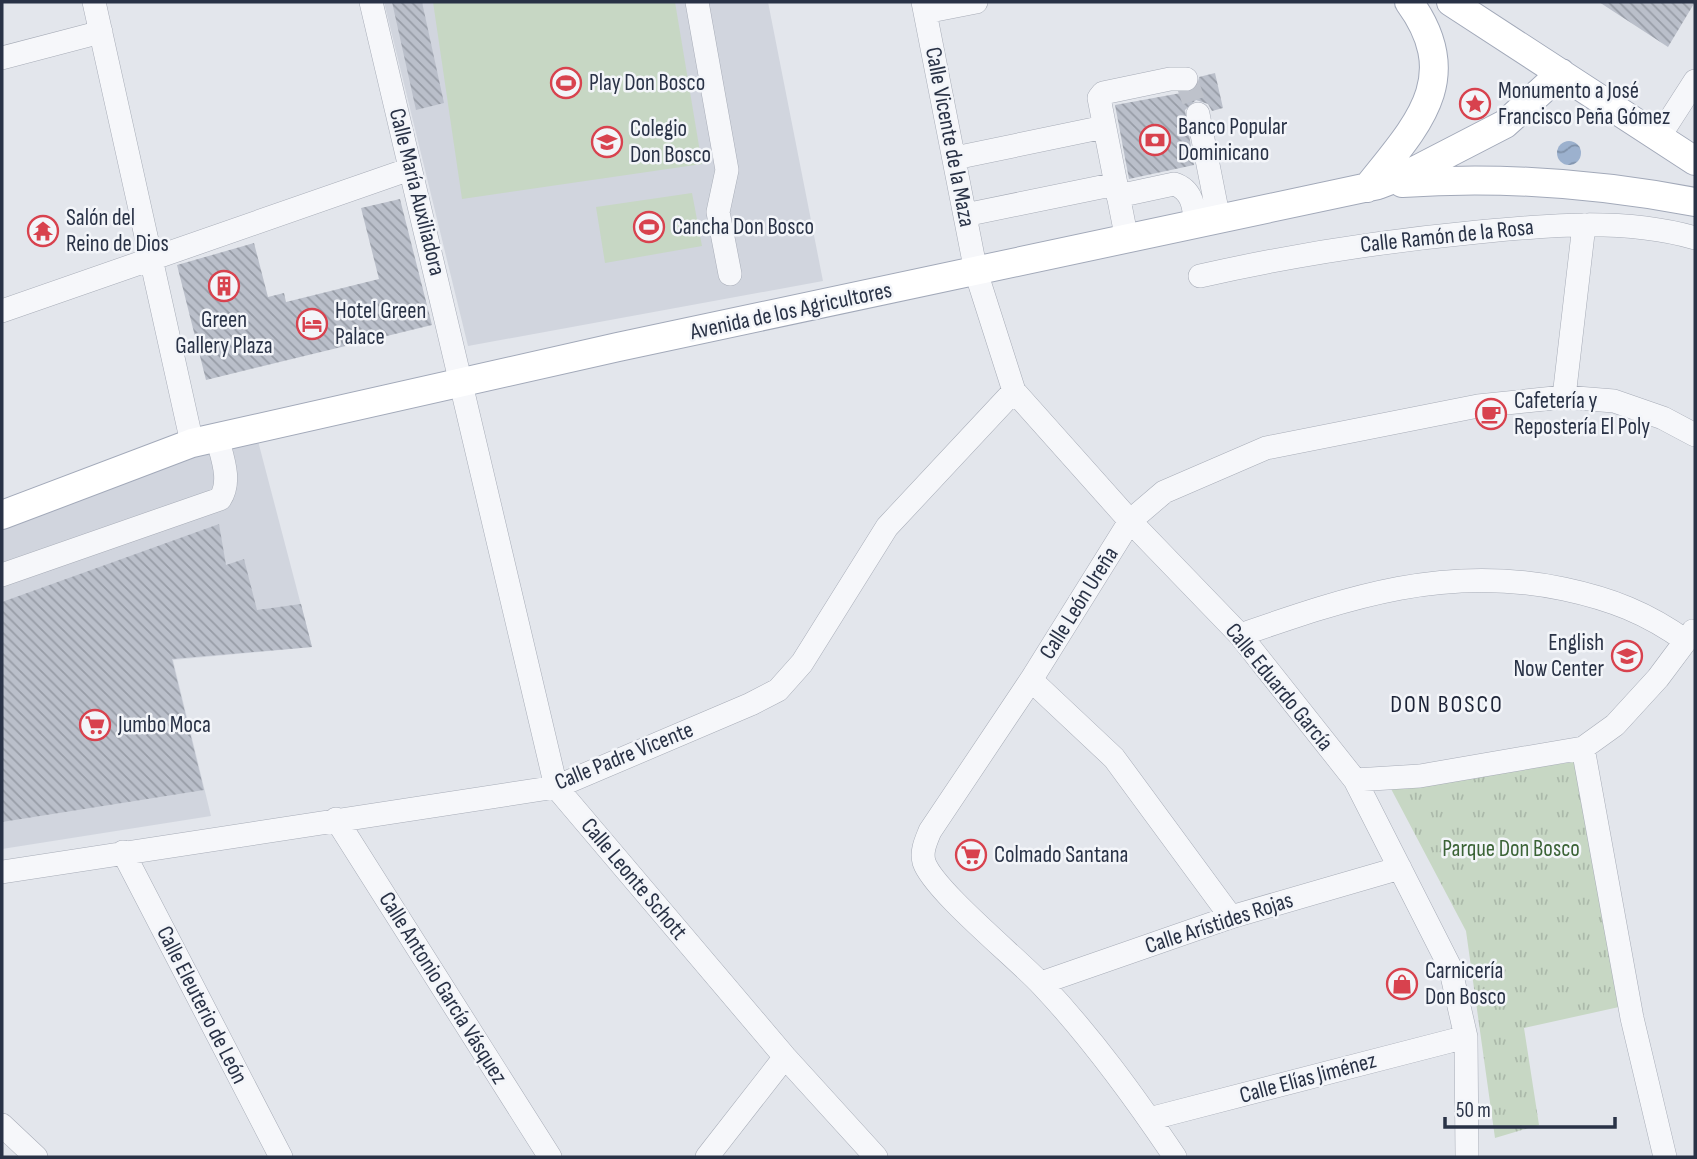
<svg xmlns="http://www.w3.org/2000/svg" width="1697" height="1159" viewBox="0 0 1697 1159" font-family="'Sofia Sans Condensed',sans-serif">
  <defs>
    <pattern id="park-tufts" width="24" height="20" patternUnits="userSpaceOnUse" patternTransform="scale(1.75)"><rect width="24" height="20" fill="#c7d7c4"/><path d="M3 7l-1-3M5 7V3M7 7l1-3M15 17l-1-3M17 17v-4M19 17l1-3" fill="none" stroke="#abb9aa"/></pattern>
    <pattern id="water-waves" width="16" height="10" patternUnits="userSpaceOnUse" patternTransform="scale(1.75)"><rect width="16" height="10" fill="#9cb1ce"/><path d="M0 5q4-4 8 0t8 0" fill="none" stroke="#7f91a9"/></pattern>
    <pattern id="building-back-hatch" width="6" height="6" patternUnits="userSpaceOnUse" patternTransform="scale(1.75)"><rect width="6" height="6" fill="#babfca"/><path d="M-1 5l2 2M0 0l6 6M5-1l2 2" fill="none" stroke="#979ca6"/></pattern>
  </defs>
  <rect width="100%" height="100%" fill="#e3e6ec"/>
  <path fill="#d1d5de" d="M384 2H768L823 281 468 346Z
    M258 441 312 647 173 660 211 816 2 849V530L202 453Z"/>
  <path fill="url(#park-tufts)" d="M1575 762 1619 1007 1524 1028 1539 1125 1495 1138 1466 931 1389 785Z"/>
  <path fill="#c7d7c4" d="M433 2H675L702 164 462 199Z
    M692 193 702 246 605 263 596 207Z"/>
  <path fill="url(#water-waves)" d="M1557 153a12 12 0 1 1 24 0a12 12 0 1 1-24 0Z"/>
  <path fill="url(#building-back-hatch)" d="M392 2H422L444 103 416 110Z
    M1599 2H1695L1668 47Z
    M1215 73 1223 108 1212 111 1208 104 1196 100 1185 110 1194 165 1129 179 1115 105 1192 91 1198 85 1199 77Z
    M400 199 432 325 206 380 177 265 254 243 268 297 284 293 286 302 379 279 361 208Z
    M219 524 226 565 244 559 257 610 301 604 312 647 172 659 204 790 2 822V602Z"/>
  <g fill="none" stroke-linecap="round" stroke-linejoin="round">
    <path stroke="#bec2cb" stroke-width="23" stroke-dasharray="23 11" stroke-linecap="butt" d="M1186 79 1198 114"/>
    <g stroke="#a7acb7" stroke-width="24">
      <path id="minor" d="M94 2 192 443
        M371 2 556 787 785 1057 876 1157
        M697 2 727 170 718 212 730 274
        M923 2 976 272 1014 391 1130 521 1240 635 1355 780 1450 967 1466 1037 1467 1157
        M925 12 976 2
        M2 58 101 32
        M1198 114 1219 220
        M1659 137 1695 81
        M955 158 1104 127
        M1118 196 1174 184C1193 190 1194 208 1196 225
        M965 215 1116 184
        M1127 240 1099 98 1103 93 1170 79H1186
        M1200 276C1292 255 1384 241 1478 232 1550 225 1625 218 1695 238
        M2 311 410 169
        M1564 397 1584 225
        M2 575 220 499C232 481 222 457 217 437
        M1240 635C1350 597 1446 564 1564 589 1611 599 1647 613 1686 641
        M1031 680 1114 758 1231 917
        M1583 748 1632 1018 1665 1157
        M1355 780 1420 776 1583 748 1615 725 1658 678 1693 631
        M336 819 550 1157
        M123 852 281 1157
        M2 872 556 787 751 704 778 690 802 663 887 527 1014 391
        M1041 983 1231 917 1400 868
        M1149 1119 1466 1037
        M2 1125 36 1157
        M707 1157 785 1057
        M1175 1157C1134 1096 1092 1038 1042 985 1018 959 933 890 924 862 921 851 926 841 930 831L1031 680 1130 521 1164 492 1266 448 1478 406 1564 397 1614 401 1663 418 1695 435"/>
    </g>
    <g stroke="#a2a9b9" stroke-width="30">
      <path id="major" d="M1451 2 1695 161
        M1402 183C1499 176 1600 184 1695 202
        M1367 188C1416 126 1465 79 1409 2
        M2 515 192 443 618 347 1378 185 1412 172 1505 124 1561 73"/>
    </g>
    <use href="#minor" stroke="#f6f7fa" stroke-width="23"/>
    <use href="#major" stroke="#fff" stroke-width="28"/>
  </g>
  <defs>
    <g id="stadium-ring" transform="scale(1.575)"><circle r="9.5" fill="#f3f5f9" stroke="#d8424e" stroke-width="1.5"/><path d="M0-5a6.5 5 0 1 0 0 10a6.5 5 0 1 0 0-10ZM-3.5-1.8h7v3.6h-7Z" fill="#d8424e"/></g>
    <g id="sight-ring" transform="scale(1.575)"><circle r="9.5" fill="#f3f5f9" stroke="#d8424e" stroke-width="1.5"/><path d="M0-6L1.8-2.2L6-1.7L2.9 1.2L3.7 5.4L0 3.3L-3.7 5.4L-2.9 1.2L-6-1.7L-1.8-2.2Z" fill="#d8424e"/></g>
    <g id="bank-ring" transform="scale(1.575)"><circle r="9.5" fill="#f3f5f9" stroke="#d8424e" stroke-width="1.5"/><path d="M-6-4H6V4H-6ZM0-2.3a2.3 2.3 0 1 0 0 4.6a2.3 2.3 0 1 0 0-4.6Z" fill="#d8424e"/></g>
    <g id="school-ring" transform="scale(1.575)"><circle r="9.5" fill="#f3f5f9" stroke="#d8424e" stroke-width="1.5"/><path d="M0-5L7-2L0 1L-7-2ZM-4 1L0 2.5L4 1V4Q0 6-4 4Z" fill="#d8424e"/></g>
    <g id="temple-ring" transform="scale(1.575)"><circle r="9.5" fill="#f3f5f9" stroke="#d8424e" stroke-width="1.5"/><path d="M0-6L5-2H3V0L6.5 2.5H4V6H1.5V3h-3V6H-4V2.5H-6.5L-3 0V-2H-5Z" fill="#d8424e"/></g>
    <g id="building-ring" transform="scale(1.575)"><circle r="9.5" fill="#f3f5f9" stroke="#d8424e" stroke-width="1.5"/><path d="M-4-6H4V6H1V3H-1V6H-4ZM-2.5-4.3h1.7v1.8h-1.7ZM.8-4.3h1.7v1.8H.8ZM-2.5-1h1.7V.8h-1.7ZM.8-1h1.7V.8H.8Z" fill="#d8424e"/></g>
    <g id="hotel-ring" transform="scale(1.575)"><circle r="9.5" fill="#f3f5f9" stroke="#d8424e" stroke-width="1.5"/><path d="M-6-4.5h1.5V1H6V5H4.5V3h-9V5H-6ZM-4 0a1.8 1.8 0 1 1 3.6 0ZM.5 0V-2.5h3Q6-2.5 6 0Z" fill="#d8424e"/></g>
    <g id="cafe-ring" transform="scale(1.575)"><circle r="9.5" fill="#f3f5f9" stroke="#d8424e" stroke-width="1.5"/><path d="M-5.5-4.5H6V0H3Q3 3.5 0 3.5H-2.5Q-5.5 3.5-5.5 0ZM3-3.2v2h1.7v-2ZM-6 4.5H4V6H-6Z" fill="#d8424e"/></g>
    <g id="supermarket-ring" transform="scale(1.575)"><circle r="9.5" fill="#f3f5f9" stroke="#d8424e" stroke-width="1.5"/><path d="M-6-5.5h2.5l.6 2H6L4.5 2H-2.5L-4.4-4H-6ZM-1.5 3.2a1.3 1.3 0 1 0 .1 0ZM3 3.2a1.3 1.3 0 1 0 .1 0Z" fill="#d8424e"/></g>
    <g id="shop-ring" transform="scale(1.575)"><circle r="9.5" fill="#f3f5f9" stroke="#d8424e" stroke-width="1.5"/><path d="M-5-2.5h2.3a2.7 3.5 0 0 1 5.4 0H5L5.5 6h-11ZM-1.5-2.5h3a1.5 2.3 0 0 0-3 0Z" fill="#d8424e"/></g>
  </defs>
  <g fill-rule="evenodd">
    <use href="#stadium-ring" x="566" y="83"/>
    <use href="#sight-ring" x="1475" y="104"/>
    <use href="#bank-ring" x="1155" y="140"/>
    <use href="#school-ring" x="607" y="142"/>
    <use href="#stadium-ring" x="649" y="227"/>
    <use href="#temple-ring" x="43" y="231"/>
    <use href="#building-ring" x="224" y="286"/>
    <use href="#hotel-ring" x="312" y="324"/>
    <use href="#cafe-ring" x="1491" y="414"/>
    <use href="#school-ring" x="1627" y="656"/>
    <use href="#supermarket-ring" x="95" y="725"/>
    <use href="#supermarket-ring" x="971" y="855"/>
    <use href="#shop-ring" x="1402" y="984"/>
  </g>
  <g text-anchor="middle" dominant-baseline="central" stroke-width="5" stroke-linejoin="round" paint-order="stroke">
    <g font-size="23" fill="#293246" stroke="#f3f5f9" text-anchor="start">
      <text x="589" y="83">Play Don Bosco</text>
      <text x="1498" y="91">Monumento a José<tspan x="1498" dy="26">Francisco Peña Gómez</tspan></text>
      <text x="1178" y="127">Banco Popular<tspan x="1178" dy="26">Dominicano</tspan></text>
      <text x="630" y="129">Colegio<tspan x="630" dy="26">Don Bosco</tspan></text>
      <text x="66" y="218">Salón del<tspan x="66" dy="26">Reino de Dios</tspan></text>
      <text x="672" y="227">Cancha Don Bosco</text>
      <text x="335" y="311">Hotel Green<tspan x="335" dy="26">Palace</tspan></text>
      <text x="224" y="320" text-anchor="middle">Green<tspan x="224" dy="26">Gallery Plaza</tspan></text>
      <text x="1514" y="401">Cafetería y<tspan x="1514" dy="26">Repostería El Poly</tspan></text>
      <text x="1604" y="643" text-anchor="end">English<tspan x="1604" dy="26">Now Center</tspan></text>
      <text x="118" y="725">Jumbo Moca</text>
      <text x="994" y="855">Colmado Santana</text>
      <text x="1425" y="971">Carnicería<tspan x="1425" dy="26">Don Bosco</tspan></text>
    </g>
    <g font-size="23" fill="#293246" stroke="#f3f5f9">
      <text transform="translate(950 137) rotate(79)">Calle Vicente de la Maza</text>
      <text transform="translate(417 192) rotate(76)">Calle María Auxiliadora</text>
      <text transform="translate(1447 236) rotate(-6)">Calle Ramón de la Rosa</text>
      <text transform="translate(791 311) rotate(-12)">Avenida de los Agricultores</text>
      <text transform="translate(1079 603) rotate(-58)">Calle León Ureña</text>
      <text transform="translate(1279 687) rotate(51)">Calle Eduardo García</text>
      <text transform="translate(624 756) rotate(-22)">Calle Padre Vicente</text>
      <text transform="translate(634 879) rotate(50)">Calle Leonte Schott</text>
      <text transform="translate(1219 923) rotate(-18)">Calle Arístides Rojas</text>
      <text transform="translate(443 988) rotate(58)">Calle Antonio García Vásquez</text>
      <text transform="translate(202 1005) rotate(63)">Calle Eleuterio de León</text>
      <text transform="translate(1308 1078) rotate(-15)">Calle Elías Jiménez</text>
    </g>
    <g font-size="23" fill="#3b6336" stroke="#f3f5f9">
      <text x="1511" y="849">Parque Don Bosco</text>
    </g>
    <g font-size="24" letter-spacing="2" fill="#1c2337" stroke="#f3f5f9">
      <text x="1447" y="704">DON BOSCO</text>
    </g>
  </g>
  <rect width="1697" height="1159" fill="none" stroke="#293246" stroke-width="7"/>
  <path d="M1445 1117v10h170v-10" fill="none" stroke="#293246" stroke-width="3.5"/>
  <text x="1456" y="1117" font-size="21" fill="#293246" stroke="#f3f5f9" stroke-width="5" paint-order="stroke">50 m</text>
</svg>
